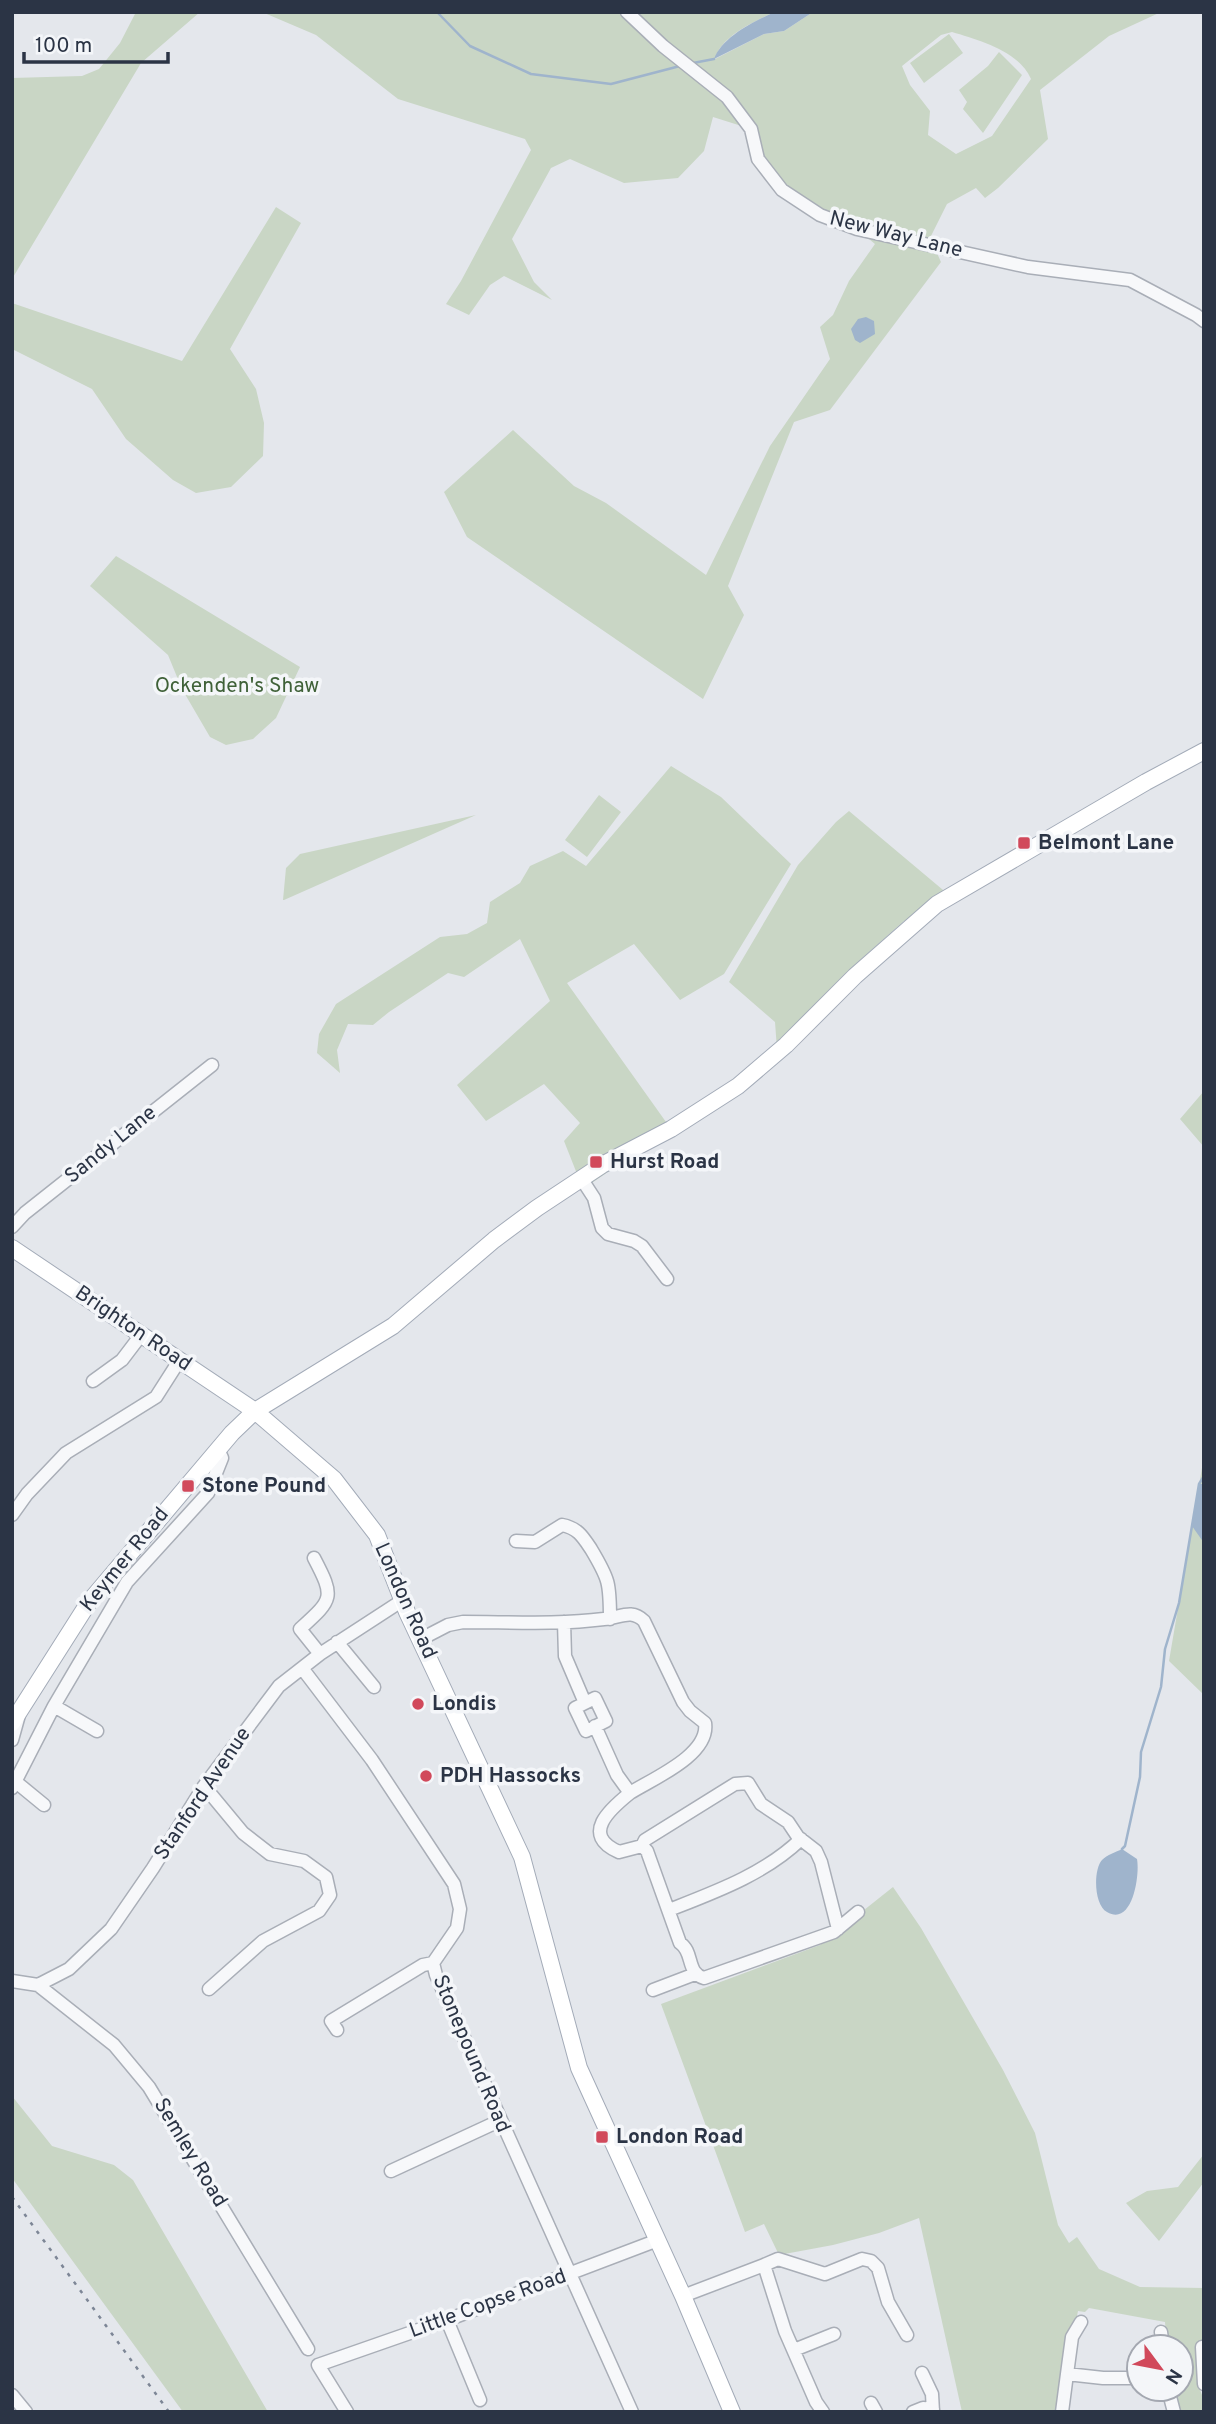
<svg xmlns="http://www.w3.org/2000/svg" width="1216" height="2424" viewBox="0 0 1216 2424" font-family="Overpass,sans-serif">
  <rect width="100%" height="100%" fill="#e4e7ec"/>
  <path fill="#c9d6c5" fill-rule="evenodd" d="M136 12H200L141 63 12 279V78L82 76 99 69 120 43Z
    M262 12H775C755 21 721 36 715 59L764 34 784 31 813 12H1161L1109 36 1040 90 1048 139 998 188 985 198 976 188 947 204 930 238 941 262 830 410 794 422 728 586 744 615 703 699 467 537 444 492 513 430 574 486 606 503 706 575 770 446 830 359 820 327 833 315 849 281 875 244 857 229 782 190 758 159 751 129 713 117 704 151 678 178 624 183 570 159 551 168 512 239 534 282 552 300 504 276 490 285 469 315 446 304 461 281 531 150 525 139 398 99 316 35ZM952 32C979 40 1019 51 1031 79L992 136 956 154 928 135 930 111 910 85 902 66 941 35Z
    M949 34 963 53 924 83 910 63Z
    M999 52 1022 75 983 133 963 109 967 102 959 90 988 66Z
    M276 207 301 223 230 349 256 389 264 423 263 456 231 487 196 493 173 480 126 439 92 389 12 349V303L182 361Z
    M116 556 300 667 276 718 253 739 226 745 210 737 182 689 168 655 90 586Z
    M671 766 721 797 791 864 724 974 680 1000 634 944 567 983 671 1129 583 1189 564 1141 580 1123 544 1084 486 1121 457 1085 550 1001 520 939 464 977 448 973 389 1012 373 1025 348 1024 337 1050 340 1073 317 1053 319 1034 336 1004 440 937 467 934 487 923 490 902 520 883 530 866 563 851 586 866Z
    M599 795 621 812 587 857 565 840Z
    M849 811 949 895 910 926 904 921 858 962 825 1003 777 1049 775 1022 729 982 798 865 836 822Z
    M476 815 284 900H283L286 868 300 854Z
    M1204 1091V1147L1180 1119Z
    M1204 1456V1695L1169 1661Z
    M893 1887 921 1928 1003 2070 1035 2133 1058 2225 1069 2243 1077 2237 1099 2269 1140 2287 1204 2288V2342L1199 2344 1200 2390 1204 2400V2412H1179L1173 2389H1181V2347H1167L1165 2322 1089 2308 1085 2312 1078 2311 1057 2412H962L919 2218 879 2233 833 2245 779 2255 764 2224 745 2232 661 2004 820 1945Z
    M12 2096 52 2146 114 2165 133 2180 268 2412H183L12 2178Z
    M1204 2154V2182L1159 2241 1126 2203 1147 2191 1178 2187Z"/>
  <path fill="#9fb4cc" d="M775 12H813L784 31 764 34 714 59C722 37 754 21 775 12Z
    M866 317 874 321 875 334 860 343 855 340 851 329 858 319Z
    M1199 1484H1204V1543L1192 1526Z
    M1122 1849 1137 1859C1140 1874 1133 1927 1107 1912 1094 1905 1093 1870 1102 1860 1107 1855 1116 1852 1122 1849Z"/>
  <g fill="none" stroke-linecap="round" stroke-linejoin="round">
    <path stroke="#9fb4cc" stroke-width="2.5" d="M437 12 470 46 531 74 611 84 680 66
      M693 63 714 59
      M1122 1849 1125 1846 1140 1777 1141 1752 1161 1687 1165 1649 1179 1603 1199 1484 1204 1476"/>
    <g stroke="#a9aeb7" stroke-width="15">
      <path id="minor" d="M627 12 663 46 727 97 751 129 758 159 782 190 820 215 857 229 1028 267 1130 280 1196 315 1204 321
        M581 1178 594 1198 602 1228 608 1234 634 1241 642 1246 667 1279
        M12 1227 25 1213 212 1065
        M93 1381 122 1360 141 1335
        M12 1515 27 1494 66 1453 156 1397 179 1361
        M516 1541 535 1542 562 1525C578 1528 583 1537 591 1549 609 1579 610 1583 610 1619
        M314 1558C335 1598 333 1599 300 1629L320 1654
        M564 1622 565 1656 585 1703
        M421 1639 448 1625 463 1622C510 1622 557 1625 604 1619 620 1618 631 1608 644 1621L683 1702 690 1711 705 1723C710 1755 652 1779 630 1793
        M337 1642 374 1687
        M302 1668 372 1760 454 1884 460 1909 457 1928 433 1963 436 1975 632 2412
        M595 1698 606 1721 586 1731 575 1708Z
        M54 1706 97 1731
        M595 1726 617 1775 630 1793C610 1809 580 1835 619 1852L642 1846 647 1851 680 1943C694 1952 686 1973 704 1978L834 1932 858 1912
        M12 1740 19 1715
        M16 1782 44 1805
        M204 1786 243 1833 270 1854 304 1861 326 1877 330 1895 319 1911 263 1941 209 1989
        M12 1788 54 1706 127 1582 208 1493 222 1458 218 1449
        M642 1846 645 1840 735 1784 748 1783 761 1804 788 1822 798 1837 816 1851 821 1862 838 1929
        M669 1910C715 1892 765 1874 801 1839
        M12 1981 38 1985 69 1969 111 1929 153 1868 204 1786 279 1686 320 1654 403 1600
        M38 1985 114 2045 149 2087 308 2349
        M653 1990 695 1974
        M337 2030 331 2021 423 1965 433 1963
        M391 2171 499 2121
        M764 2265 778 2259 825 2274 862 2259 871 2261 878 2268 888 2302 907 2335
        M683 2296 764 2265 785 2331 816 2402 823 2412
        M447 2320 480 2400
        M1161 2332 1163 2347
        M1202 2347 1204 2384
        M794 2350 834 2334
        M922 2373 932 2394 933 2412
        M1067 2374 1072 2337 1081 2322
        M1168 2389 1174 2412
        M12 2395 26 2412
        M871 2403 876 2412
        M347 2412 318 2365 447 2320 658 2240
        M913 2412 923 2408 933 2409
        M1062 2412 1067 2374 1103 2378H1139"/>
    </g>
    <g stroke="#a3abb8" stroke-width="18">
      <path id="major" d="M12 1248 255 1411 334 1479 377 1535 407 1612 522 1857 579 2068 683 2296 732 2412
        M12 1723 89 1602 232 1433 255 1411 393 1326 494 1240 537 1208 602 1165 671 1129 738 1086 786 1045 855 976 937 904 1146 782 1204 751"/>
    </g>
    <use href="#minor" stroke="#f7f8fa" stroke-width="12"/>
    <use href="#major" stroke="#fff" stroke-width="16"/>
    <path stroke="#7d8696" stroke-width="2.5" stroke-dasharray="3.5 7" stroke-linecap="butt" d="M12 2197 169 2412"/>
  </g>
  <g fill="#d1495b" stroke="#f4f6f9" stroke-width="2.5">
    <rect x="1017" y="836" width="14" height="14" rx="3.5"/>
    <rect x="589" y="1155" width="14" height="14" rx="3.5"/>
    <rect x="181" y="1479" width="14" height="14" rx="3.5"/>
    <circle cx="418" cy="1704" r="7"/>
    <circle cx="426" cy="1776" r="7"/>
    <rect x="595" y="2130" width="14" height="14" rx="3.5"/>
  </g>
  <g text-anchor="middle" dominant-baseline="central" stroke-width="7" stroke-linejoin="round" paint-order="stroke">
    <g font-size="21" fill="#2b3445" stroke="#f4f6f9">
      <text transform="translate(896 235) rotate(14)">New Way Lane</text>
      <text transform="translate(111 1145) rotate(-39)">Sandy Lane</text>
      <text transform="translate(133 1329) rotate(34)">Brighton Road</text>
      <text transform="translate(125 1560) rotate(-51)">Keymer Road</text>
      <text transform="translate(405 1601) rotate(66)">London Road</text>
      <text transform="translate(203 1794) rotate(-56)">Stanford Avenue</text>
      <text transform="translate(471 2054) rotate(67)">Stonepound Road</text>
      <text transform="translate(190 2153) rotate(59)">Semley Road</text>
      <text transform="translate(488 2304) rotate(-20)">Little Copse Road</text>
    </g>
    <g font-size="21" fill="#3f6138" stroke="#f4f6f9">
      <text x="237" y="686">Ockenden's Shaw</text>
    </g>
    <g font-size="21" font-weight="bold" fill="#2b3445" stroke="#f4f6f9" text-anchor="start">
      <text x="1038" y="843">Belmont Lane</text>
      <text x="610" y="1162">Hurst Road</text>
      <text x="202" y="1486">Stone Pound</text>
      <text x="432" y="1704">Londis</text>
      <text x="440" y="1776">PDH Hassocks</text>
      <text x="616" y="2137">London Road</text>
    </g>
  </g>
  <rect width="1216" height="2424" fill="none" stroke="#2b3445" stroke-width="28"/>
  <g transform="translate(1160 2368) rotate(122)"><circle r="33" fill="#f4f6f9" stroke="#a4a8b1" stroke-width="2"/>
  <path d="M0-5L12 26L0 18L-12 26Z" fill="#d1495b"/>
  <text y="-10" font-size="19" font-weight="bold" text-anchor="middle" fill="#2b3445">N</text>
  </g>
  <path d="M24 52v10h144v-10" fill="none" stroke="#2b3445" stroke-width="3.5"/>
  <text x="35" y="52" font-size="21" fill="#2b3445" stroke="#f4f6f9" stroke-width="5" paint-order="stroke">100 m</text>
</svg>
